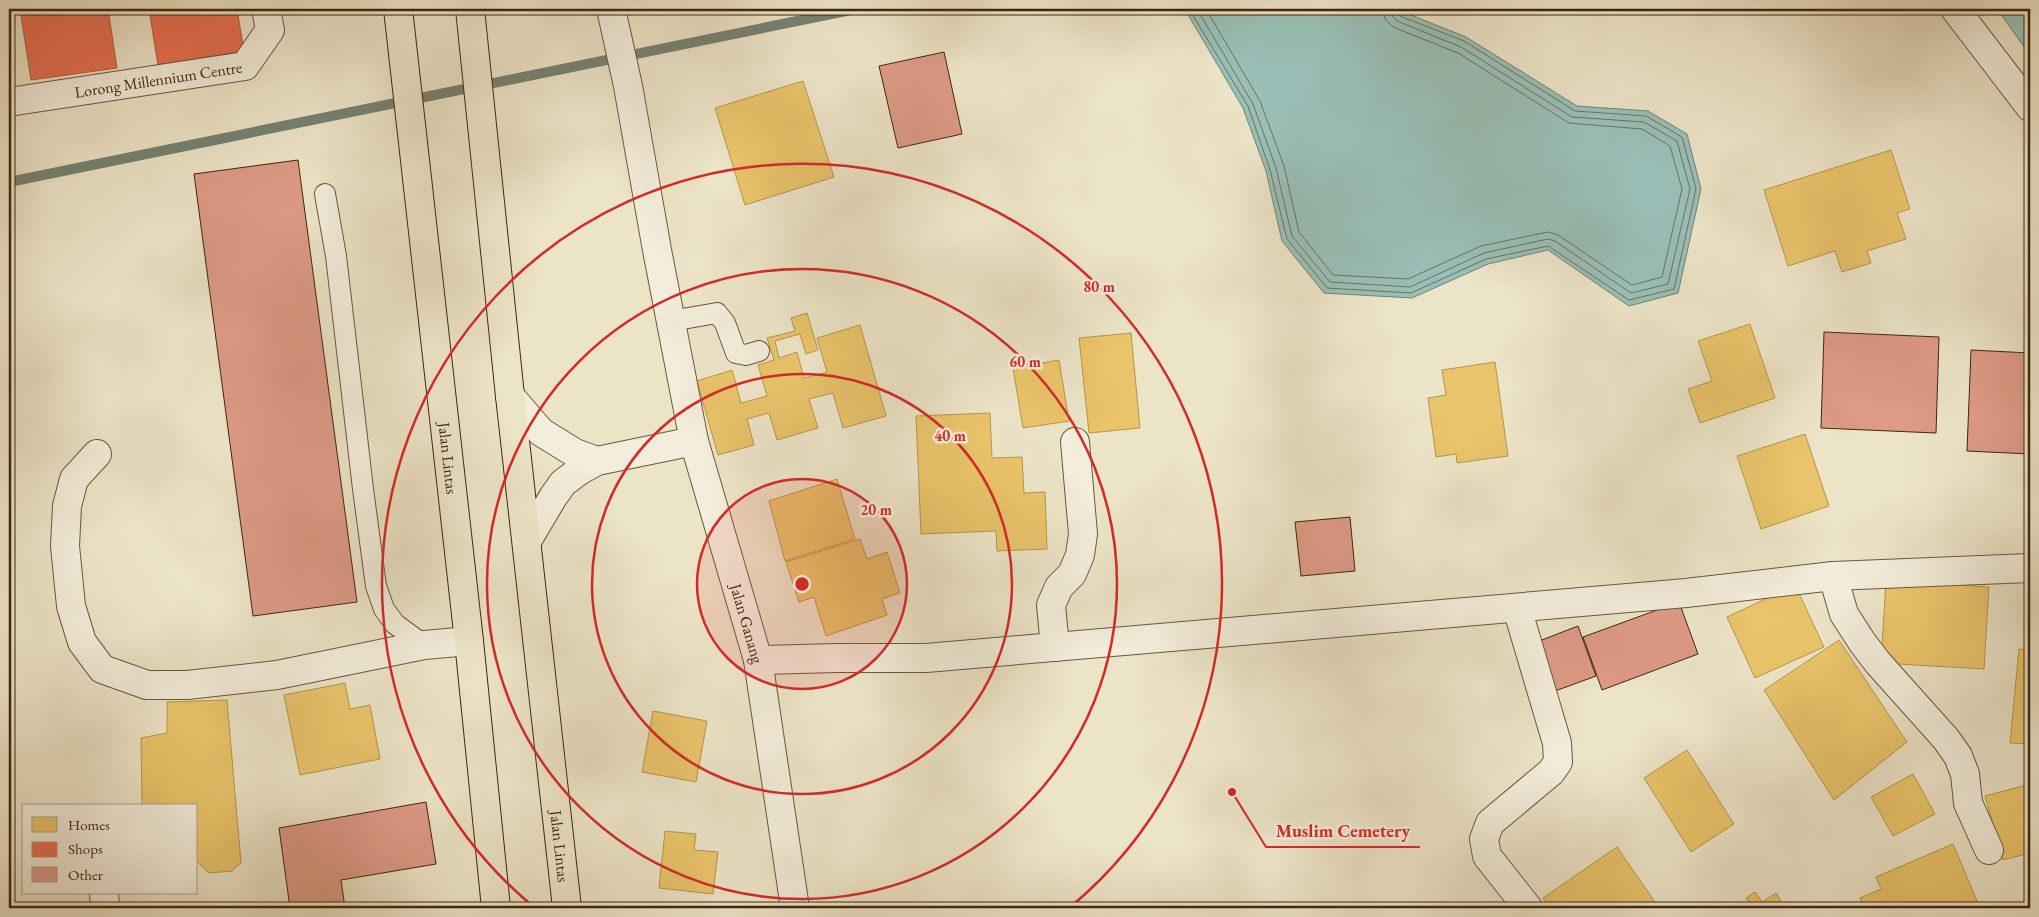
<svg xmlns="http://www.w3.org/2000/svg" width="2039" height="917" viewBox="0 0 2039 917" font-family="'EB Garamond',serif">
  <rect width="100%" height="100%" fill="#ece4c7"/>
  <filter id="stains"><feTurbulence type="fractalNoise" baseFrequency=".004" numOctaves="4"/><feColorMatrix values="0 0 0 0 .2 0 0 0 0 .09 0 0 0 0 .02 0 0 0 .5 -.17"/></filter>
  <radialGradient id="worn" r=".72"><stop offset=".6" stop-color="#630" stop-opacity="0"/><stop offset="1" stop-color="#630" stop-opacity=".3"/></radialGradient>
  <path fill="#99bfb6" stroke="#758273" d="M1176 9H1396L1466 37 1577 106 1648 111 1687 134 1701 189 1678 293 1629 306 1548 250 1488 264 1412 298 1324 293 1282 241 1266 171 1243 108 1187 13Z
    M1997 9H2030V55Z"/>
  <path fill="#e9c46a" stroke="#b6954f" d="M803 81 834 177 745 205 715 108Z
    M1891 150 1910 209 1897 213 1906 239 1867 251 1871 263 1842 272 1835 251 1788 266 1764 190Z
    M807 313 818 350 806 354 800 334 775 341 779 358 797 352 804 378 827 372 817 338 860 325 886 416 843 428 833 393 809 399 818 428 777 440 769 413 747 419 754 445 718 455 697 381 732 370 741 403 767 396 758 365 774 360 767 338 795 331 791 318Z
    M1750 324 1775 398 1700 423 1688 389 1712 381 1698 341Z
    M1131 333 1140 428 1089 433 1079 338Z
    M1059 360 1069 421 1023 428 1013 368Z
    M1495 362 1508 456 1457 463 1456 454 1436 457 1428 398 1446 395 1442 370Z
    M990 413 992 458 1022 457 1024 493 1045 492 1047 549 997 551 996 531 921 534 916 416Z
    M1805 434 1829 506 1761 529 1737 456Z
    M837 479 855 539 785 561 769 501Z
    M860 539 867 559 887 552 900 593 882 599 887 615 826 636 814 597 799 602 786 562Z
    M2030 576V632H2026Z
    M1886 580 1989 587 1984 669 1881 663Z
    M1795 585 1824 647 1755 678 1727 617Z
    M1839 640 1907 742 1834 800 1764 690Z
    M2019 649 2030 650V744L2010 743Z
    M345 683 350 709 370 705 380 759 300 775 284 695Z
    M227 700 241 863 232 871 209 873 196 861V806H142L141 738 167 733V702Z
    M653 711 707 721 696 782 642 772Z
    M1687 750 1734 824 1691 852 1644 778Z
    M1913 774 1935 814 1893 836 1871 797Z
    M2030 784V853L2003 860 1985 796Z
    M665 831 696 834 694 850 718 852 713 894 659 888Z
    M1953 844 1980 908H1864L1860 898 1881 889 1876 877Z
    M1617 847 1659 908H1550L1543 898Z
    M1755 892 1762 902 1776 893 1785 908H1753L1746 898Z"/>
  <path fill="#e76f51" stroke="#b5593d" d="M20 9H108L117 68 31 80Z
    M149 9H237L244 51 158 65Z"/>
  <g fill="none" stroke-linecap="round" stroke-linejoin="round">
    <path stroke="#6c7262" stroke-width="1" d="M1189 9 1248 106 1270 170 1287 239 1327 288 1411 293 1486 259 1548 246 1629 300 1674 289 1696 189 1682 137 1646 116 1575 111 1464 41 1400 16 1397 9
      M1197 9 1253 104 1276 168 1292 236 1330 282 1410 287 1484 253 1548 239 1555 241 1631 293 1668 284 1690 189 1677 141 1644 122 1572 117 1461 47 1397 21 1392 15 1390 9
      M1206 9 1260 101 1284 166 1299 232 1333 275 1408 279 1481 246 1548 232 1558 235 1632 285 1662 277 1682 189 1670 146 1642 129 1569 123 1458 53 1393 27 1385 19 1383 9"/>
    <path stroke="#758273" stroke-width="10" d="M9 182 856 9"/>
  </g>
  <path fill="#dd9a86" stroke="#3f260f" d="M944 52 962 134 898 148 879 66Z
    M298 160 357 602 253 616 194 174Z
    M1824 332 1939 337 1936 433 1821 428Z
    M1971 350 2030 353V454L1967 451Z
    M1350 517 1355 571 1301 576 1295 522Z
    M1679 602 1698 654 1602 690 1583 637Z
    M1578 626 1596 676 1547 694 1529 645Z
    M426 802 436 864 341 880 345 908H290L279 828Z"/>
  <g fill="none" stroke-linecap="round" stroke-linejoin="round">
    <g stroke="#6a563d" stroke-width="22">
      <path id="lane" d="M325 194 336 256 363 489 376 586 384 609 395 624 424 645
        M671 321 717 313 725 323 736 353 746 355 759 351"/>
    </g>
    <g stroke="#6a563d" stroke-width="30">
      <g id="street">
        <path d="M611 9 628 86 657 250 694 441"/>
        <path d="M1955 9 2030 107"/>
        <path id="s1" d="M9 102 245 66 270 30 266 9"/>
        <path d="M510 396 541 432 575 453 597 461"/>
        <path d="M97 454 74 479 67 506 65 546 71 606 82 642 102 669 147 685H187L277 675 424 645 469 641"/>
        <path id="s2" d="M527 541 553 497 563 483 579 471 597 461 694 441 758 660 795 908"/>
        <path d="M1833 576 1844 614 1862 642 1878 663 1946 739 1958 756 1965 774 1968 803 1989 850"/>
        <path d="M1517 608 1557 743 1558 762 1551 772 1490 823 1484 839 1487 856 1528 908"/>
        <path d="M1055 647 1051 605 1059 587 1072 574 1080 555 1083 534 1075 442"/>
        <path d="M758 660 837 658H926L1686 593 1833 576 2030 568"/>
        <path d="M104 893 105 908"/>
      </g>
    </g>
    <g stroke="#3f260f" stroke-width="30">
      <g id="highway">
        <path id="s3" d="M398 9 469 641 496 908"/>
        <path id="s4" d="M470 9 510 396 567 908"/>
      </g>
    </g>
    <use href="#lane" stroke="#f3eddb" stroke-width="20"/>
    <use href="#street" stroke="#f3eddb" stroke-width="28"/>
    <use href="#highway" stroke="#ece4c7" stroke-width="28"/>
  </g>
  <circle cx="802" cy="584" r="105" fill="#d62828" fill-opacity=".12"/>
  <g fill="none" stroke="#d62828" stroke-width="2.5">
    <circle cx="802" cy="584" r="105"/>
    <circle cx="802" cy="584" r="210"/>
    <circle cx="802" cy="584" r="315"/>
    <path d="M535 908A420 420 0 1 1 1069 908"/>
  </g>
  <g text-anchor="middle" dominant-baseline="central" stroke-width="5" stroke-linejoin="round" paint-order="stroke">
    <g font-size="16" fill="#3f260f" stroke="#f3eddb">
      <text stroke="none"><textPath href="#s1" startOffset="151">Lorong Millennium Centre</textPath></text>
      <text stroke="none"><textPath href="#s3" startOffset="452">Jalan Lintas</textPath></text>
      <text stroke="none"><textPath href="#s2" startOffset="398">Jalan Ganang</textPath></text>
      <text stroke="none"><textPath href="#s4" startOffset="842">Jalan Lintas</textPath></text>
    </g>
  </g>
  <circle cx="802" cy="584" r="8" fill="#d62828" stroke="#f3eddb" stroke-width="2.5"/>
  <g font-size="15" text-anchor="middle" font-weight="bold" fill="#d62828" stroke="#f3eddb" stroke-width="5" stroke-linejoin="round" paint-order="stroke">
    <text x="1099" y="292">80 m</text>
    <text x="1025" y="367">60 m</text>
    <text x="950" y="441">40 m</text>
    <text x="876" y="515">20 m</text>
  </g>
  <path fill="none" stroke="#d62828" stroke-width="2" d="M1232 792L1266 847H1420"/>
  <circle fill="#d62828" stroke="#f3eddb" stroke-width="2" cx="1232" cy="792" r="5"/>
  <g font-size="18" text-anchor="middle" font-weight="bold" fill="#d62828" stroke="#f3eddb" stroke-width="5" stroke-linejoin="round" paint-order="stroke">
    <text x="1343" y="837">Muslim Cemetery</text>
  </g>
  <rect width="2039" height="917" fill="none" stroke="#ece4c7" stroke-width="30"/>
  <rect x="10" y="10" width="2019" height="897" fill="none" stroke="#3f260f" stroke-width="2.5"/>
  <rect x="15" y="15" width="2009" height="887" fill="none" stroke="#3f260f"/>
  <rect x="22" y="804" width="175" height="90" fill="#f3eddb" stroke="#ab9d89"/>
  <rect x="32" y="817" width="25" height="15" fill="#e9c46a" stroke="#ab9d89"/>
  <text x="68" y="830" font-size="15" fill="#3f260f">Homes</text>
  <rect x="32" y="842" width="25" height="15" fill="#e76f51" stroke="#ab9d89"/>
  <text x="68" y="854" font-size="15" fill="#3f260f">Shops</text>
  <rect x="32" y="867" width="25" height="15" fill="#dd9a86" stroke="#ab9d89"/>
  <text x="68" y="880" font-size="15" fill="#3f260f">Other</text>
  <rect width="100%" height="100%" filter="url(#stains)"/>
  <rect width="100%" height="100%" fill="url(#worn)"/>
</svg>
